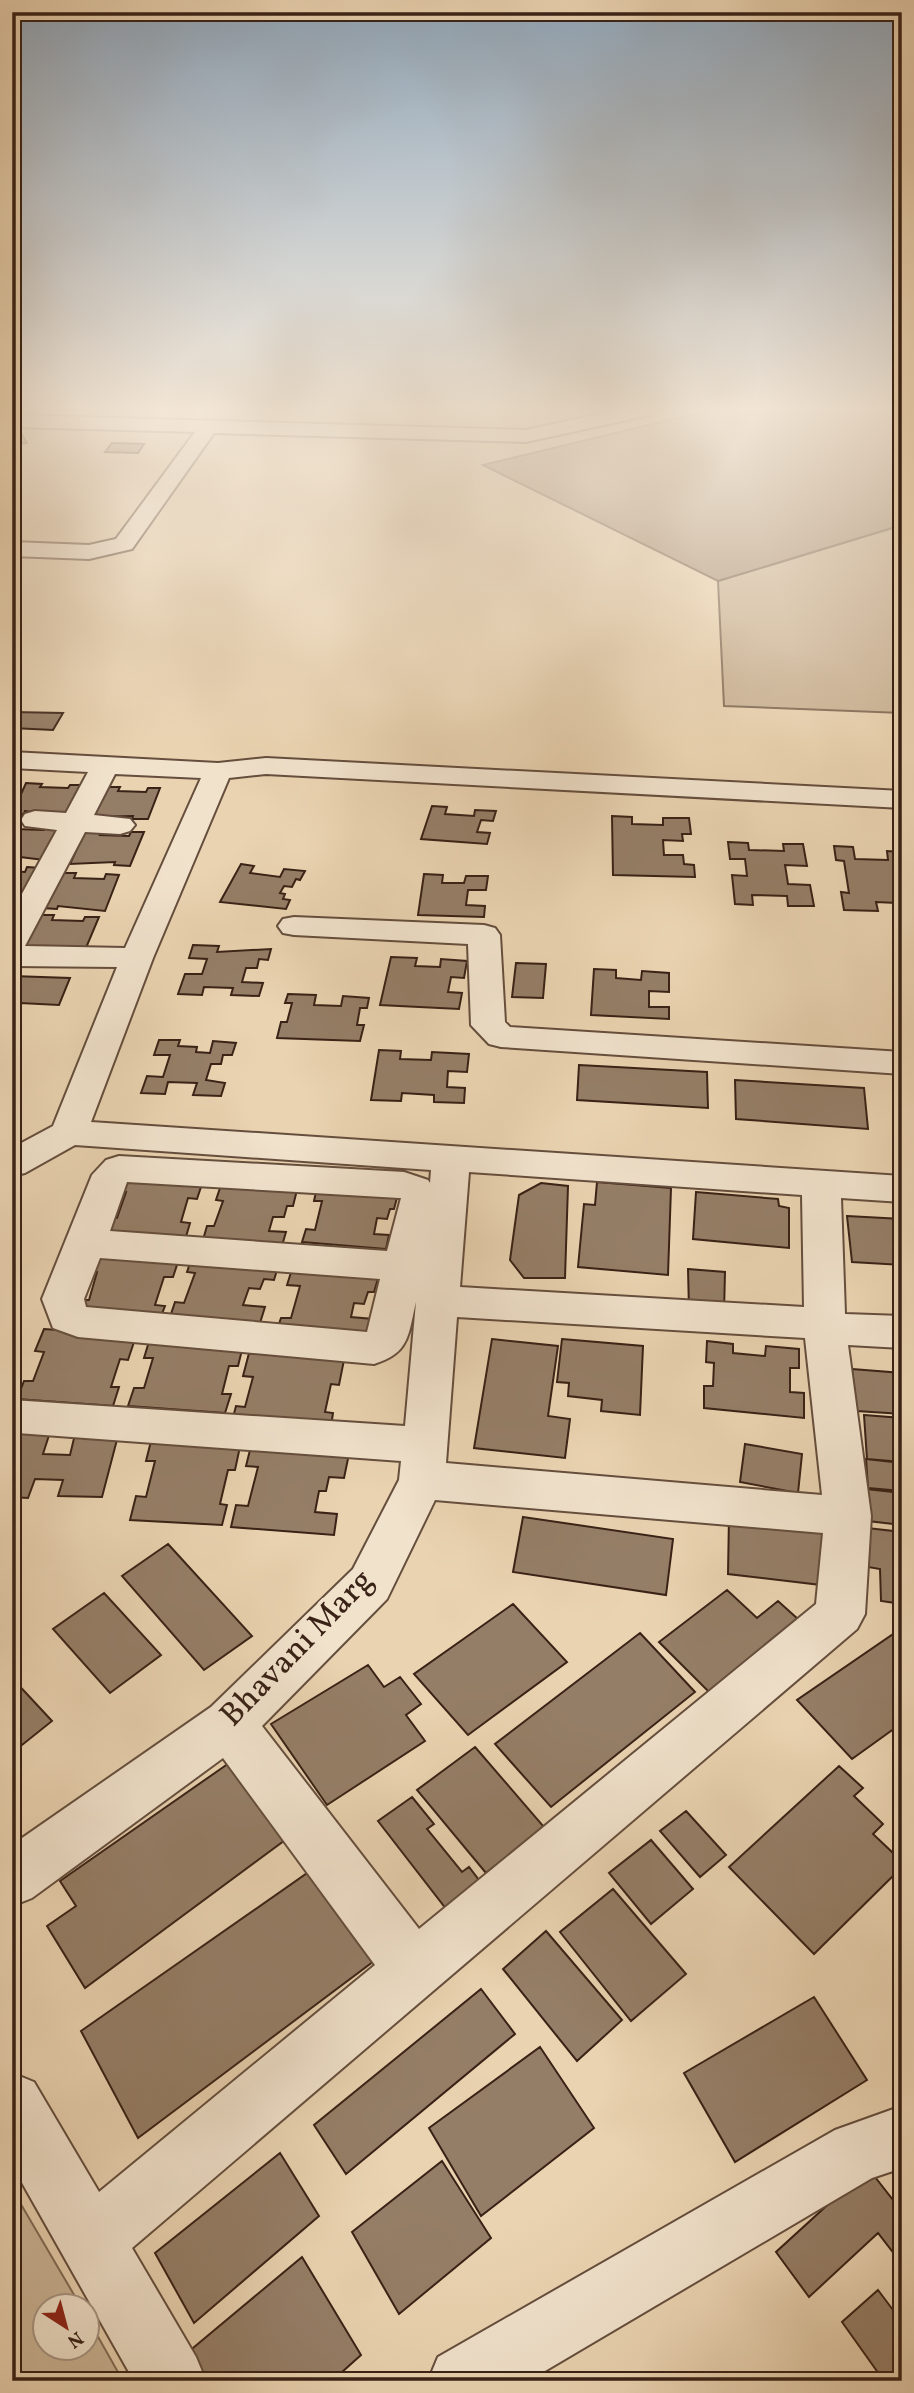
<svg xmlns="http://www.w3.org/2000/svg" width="914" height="2393" viewBox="0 0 914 2393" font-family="Vollkorn,serif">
  <rect width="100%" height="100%" fill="#ead3b1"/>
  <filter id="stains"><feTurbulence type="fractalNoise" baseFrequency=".00286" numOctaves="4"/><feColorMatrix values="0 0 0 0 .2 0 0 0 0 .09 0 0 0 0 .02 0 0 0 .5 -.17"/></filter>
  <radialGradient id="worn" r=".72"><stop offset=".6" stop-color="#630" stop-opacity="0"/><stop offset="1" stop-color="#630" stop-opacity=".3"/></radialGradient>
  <path fill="#ccb597" stroke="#826c56" stroke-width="2" d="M902 525V713L724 706 718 581Z
    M12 2189 80 2305 46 2306V2348H88V2319L123 2381H12Z"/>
  <path fill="#ae977c" stroke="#7f6853" stroke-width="2" d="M714 409H902V525L718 581 483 465Z"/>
  <path fill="#957e67" stroke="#392216" stroke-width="2" d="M19 430 27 443 12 445V431Z
    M112 443 144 444 138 453 105 452Z
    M12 712 63 713 53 730 12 728Z
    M26 783 42 784 40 787 68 788 70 785H83L68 816 25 811 24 814H12Z
    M104 787H120L118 791 146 792 148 788H160L148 819H132L133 816 90 817Z
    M432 806 447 807 445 814 474 816 475 810 496 811 493 821 481 820 477 832 490 833 487 844 421 839Z
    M612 816 632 817V824L663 825V818H689L691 834H682L683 841 663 840 664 855H683L684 864 694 865 695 877 613 875Z
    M12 825 17 826 15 829 44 830 46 826 59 827 44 860 12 856Z
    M85 831H102L100 835 129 836 131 832H144L130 866 114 865 115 862 70 864Z
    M728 842 748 843 749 850 784 851 783 844H803L807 866 785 865 788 884 810 885 814 906H788L787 896 752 895 753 905 735 904 732 875 747 876 745 859H730Z
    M834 846 853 847 855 859 888 860 887 851 902 852V871H894L897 889H902V912H899L897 903 876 902 878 911 844 910 841 892 849 893 844 861 836 860Z
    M241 864 254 866 250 873 280 877 284 869 305 871 300 880 296 879 292 887 284 886 280 893 285 894 283 899 290 900 286 909 220 902Z
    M27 867 40 868 24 903H12V871L25 872Z
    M58 873H76L74 878 104 879 106 874 119 875 105 911 58 906 57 909 42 908Z
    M424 874 443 875 442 883H464L466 876H488L486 890H468L466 905 485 906 484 917 418 915Z
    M36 915H54L52 920 83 921 85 917H99L83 955 18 953Z
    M193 945 219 946 217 952 271 949 268 960 259 959 257 968H246L242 982 263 983 259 996 231 995 233 988 204 987 202 995 178 994 185 974H202L207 959 189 958Z
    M391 957 417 958 415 966 440 967 441 959 467 961 464 978 451 977 448 992 462 993 459 1009 380 1005Z
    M516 963 546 964 543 998 512 997Z
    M594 969 616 970V978L641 980 642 971 669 973V992L649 991V1007H669V1019L591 1015Z
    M12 976 70 978 59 1005 20 1003 12 1020Z
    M288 994 316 995 314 1005 341 1006 343 996 369 998 367 1008H360L357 1025H364L360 1041 277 1038 281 1022H287L292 1003H285Z
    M159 1040H180L178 1046 197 1047 196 1052 210 1053 213 1041 236 1043 232 1055H223L221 1064H211L206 1080 225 1083 221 1096 193 1095 197 1083 168 1082 165 1094 141 1093 147 1076 163 1077 170 1055H154Z
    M379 1050 401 1051 400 1059 431 1060 432 1052 469 1054 467 1072 448 1071 447 1087 465 1088 464 1103 434 1102V1095L402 1093 401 1101 371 1100Z
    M579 1065 707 1072 708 1108 577 1100Z
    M735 1080 864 1088 868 1129 736 1119Z
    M122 1176 203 1181 197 1199 188 1198 181 1222 190 1223 185 1240 101 1235 107 1217 117 1218 126 1192 116 1191Z
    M597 1182 671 1188 668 1275 578 1267 584 1204 595 1205Z
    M541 1183 568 1186 565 1278H524L510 1260 519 1195Z
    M221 1185 297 1190 293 1206H287L284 1217H273L269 1231 286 1232 281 1249 202 1243 207 1226H214L223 1201 216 1200Z
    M317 1187 398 1194 394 1209H390L387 1219 377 1218 374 1234 389 1235 386 1249 302 1242 306 1229 315 1230 322 1201H314Z
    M696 1192 778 1199 779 1206 789 1208V1248L693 1239Z
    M847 1216 902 1219V1265L852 1262Z
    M96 1253 179 1259 173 1277H164L155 1305 165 1306 159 1321 72 1315 77 1300H89L97 1272 89 1271Z
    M191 1260 277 1270 274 1280 264 1279 260 1289 249 1288 243 1305 265 1307 260 1323 171 1314 175 1302 184 1303 195 1273 187 1272Z
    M293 1266 379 1275 374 1292H368L364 1304 354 1303 351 1317 373 1319 367 1342 276 1333 281 1318H291L300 1286 287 1285Z
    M688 1269 725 1272 724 1312 689 1309Z
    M44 1329 136 1336 128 1360 120 1359 111 1387H119L113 1406 17 1399 24 1381H33L44 1352 35 1351Z
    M151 1335 244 1342 238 1366H229L222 1394H231L225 1413 128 1406 134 1388H144L153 1358H144Z
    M492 1339 558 1346 548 1416 570 1419 565 1458 474 1448Z
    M562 1339 643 1346 640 1415 601 1411 602 1400 568 1396 569 1383 557 1382Z
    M707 1341 733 1344V1353L765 1356 766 1346 799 1349V1368H790V1392L804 1393V1418L704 1408V1386H713L714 1363 706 1362Z
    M249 1353 344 1360 339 1385 331 1384 325 1412 333 1413 330 1433 231 1425 236 1406 245 1407 253 1377 243 1376Z
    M852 1369 902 1373V1414L857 1411Z
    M864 1415 902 1418V1462L867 1459Z
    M12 1428 51 1429 43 1454 70 1455 76 1430 119 1432 102 1497 58 1496 63 1480 35 1479 28 1498 12 1497Z
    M152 1437 241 1442 235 1470H228L220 1504 227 1505 222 1525 130 1520 136 1496 146 1497 155 1461H146Z
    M745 1444 802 1454 798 1493 740 1482Z
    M251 1446 349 1454 344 1478 329 1477 326 1491H319L315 1512 337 1514 334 1535 231 1527 236 1505 248 1506 258 1467 246 1466Z
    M866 1459 902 1463V1491L868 1488Z
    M866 1489 902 1493V1525L868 1521Z
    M729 1516 828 1527 830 1586 728 1574Z
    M523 1517 673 1539 666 1595 513 1572Z
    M867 1528 902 1532V1616L896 1615 895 1603 881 1601 880 1569 868 1567Z
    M168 1544 252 1636 204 1670 122 1576Z
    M727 1590 757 1618 778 1601 799 1620 709 1692 659 1642Z
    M104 1593 161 1655 110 1693 53 1629Z
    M513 1604 567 1662 468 1735 414 1674Z
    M902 1628V1723L852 1759 797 1700Z
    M640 1633 695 1692 551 1807 495 1744Z
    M368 1665 384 1687 400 1677 421 1704 406 1715 425 1741 327 1805 271 1724Z
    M12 1678 52 1721 12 1753Z
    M475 1747 544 1827 486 1873 417 1790Z
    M242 1754 300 1829 85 1988 47 1926 76 1906 60 1881Z
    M839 1766 863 1788 854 1796 883 1824 873 1834 892 1852 902 1842V1867L814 1954 729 1867Z
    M412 1797 434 1824 427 1829 462 1872 469 1867 482 1884 447 1910 378 1821Z
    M686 1811 726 1855 700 1877 660 1831Z
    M651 1840 693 1889 651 1924 609 1873Z
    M323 1862 386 1952 138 2138 81 2031Z
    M613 1889 686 1974 631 2021 560 1932Z
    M546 1931 622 2020 577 2061 503 1969Z
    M481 1989 515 2034 346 2174 314 2125Z
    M814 1997 867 2080 735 2162 684 2073Z
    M540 2047 594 2128 481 2216 429 2128Z
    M280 2153 319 2216 194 2323 155 2253Z
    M442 2161 491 2238 399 2314 352 2232Z
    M868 2168 897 2205 902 2201V2264L878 2233 809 2297 776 2252Z
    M302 2257 361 2355 332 2381H202L187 2353Z
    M878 2290 902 2322V2381H884L842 2322Z"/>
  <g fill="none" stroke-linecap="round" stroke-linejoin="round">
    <g stroke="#654e3d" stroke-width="4">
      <path id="minor" d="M624 409H659L650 415 526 442 214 433 132 549 89 559 12 556V542L89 545 116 539 195 432 12 427V415L526 430Z
        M12 752 218 763 266 758 902 791V808L266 774 229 778 153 958 91 1122 902 1176V1202L841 1198 845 1314 902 1316V1348L848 1345 871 1516 865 1614 857 1629 132 2248 196 2357 206 2381H134L12 2165V2073L34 2082 99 2192 375 1965 223 1758 32 1898 12 1906V1845L211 1707 353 1569 399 1480 401 1461 17 1433 12 1432V1400L405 1426 416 1302C408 1335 410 1353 374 1364L78 1337 53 1328 42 1299 92 1175 106 1160 119 1156 404 1172 428 1180 430 1183 431 1170 75 1145 25 1173 12 1176V1148L53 1126 117 967 12 966V912L57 830 25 826 21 820 25 814 35 811 66 813 88 772 12 768ZM115 774 201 778 125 948 25 946 85 832 120 834 130 831 135 825 130 819 94 815ZM469 1172 802 1195 804 1307 460 1287ZM127 1182 399 1198H401L387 1251 110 1231ZM100 1258 380 1279 367 1332 86 1307 84 1299ZM457 1317 805 1338 822 1495 446 1463ZM435 1500 823 1533 816 1604 419 1929 262 1726 387 1599Z
        M294 917 484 925 495 928 500 935 505 1022 510 1027 902 1052V1074L501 1047 489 1044 471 1025 468 944 294 935 283 933 278 926 283 919Z
        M902 2106V2168L872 2178 528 2381H428L438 2357 835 2130Z"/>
    </g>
    <use href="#minor" fill="#f1e2cc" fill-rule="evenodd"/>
  </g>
  <linearGradient id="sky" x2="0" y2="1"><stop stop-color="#91a8bd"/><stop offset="0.55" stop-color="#f6ebdc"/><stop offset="1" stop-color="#f6ebdc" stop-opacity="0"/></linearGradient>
  <rect width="914" height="744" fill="url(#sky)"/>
  <g text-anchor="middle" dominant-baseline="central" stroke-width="7" stroke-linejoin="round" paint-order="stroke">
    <g font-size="33" fill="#392216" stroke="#f1e2cc">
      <text transform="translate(298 1649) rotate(-46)">Bhavani Marg</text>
    </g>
  </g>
  <rect width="914" height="2393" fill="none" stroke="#ead3b1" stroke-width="42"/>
  <rect x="14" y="14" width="886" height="2365" fill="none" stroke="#392216" stroke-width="3.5"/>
  <rect x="21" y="21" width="872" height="2351" fill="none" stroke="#392216" stroke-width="2"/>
  <g transform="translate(66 2327) rotate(144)"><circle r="33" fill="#f1e2cc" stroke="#a79583" stroke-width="2"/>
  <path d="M0-5L12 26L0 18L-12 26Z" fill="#8f2418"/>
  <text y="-10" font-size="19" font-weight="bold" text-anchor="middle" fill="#392216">N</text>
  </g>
  <rect width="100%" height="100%" filter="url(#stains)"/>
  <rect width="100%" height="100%" fill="url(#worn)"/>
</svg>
